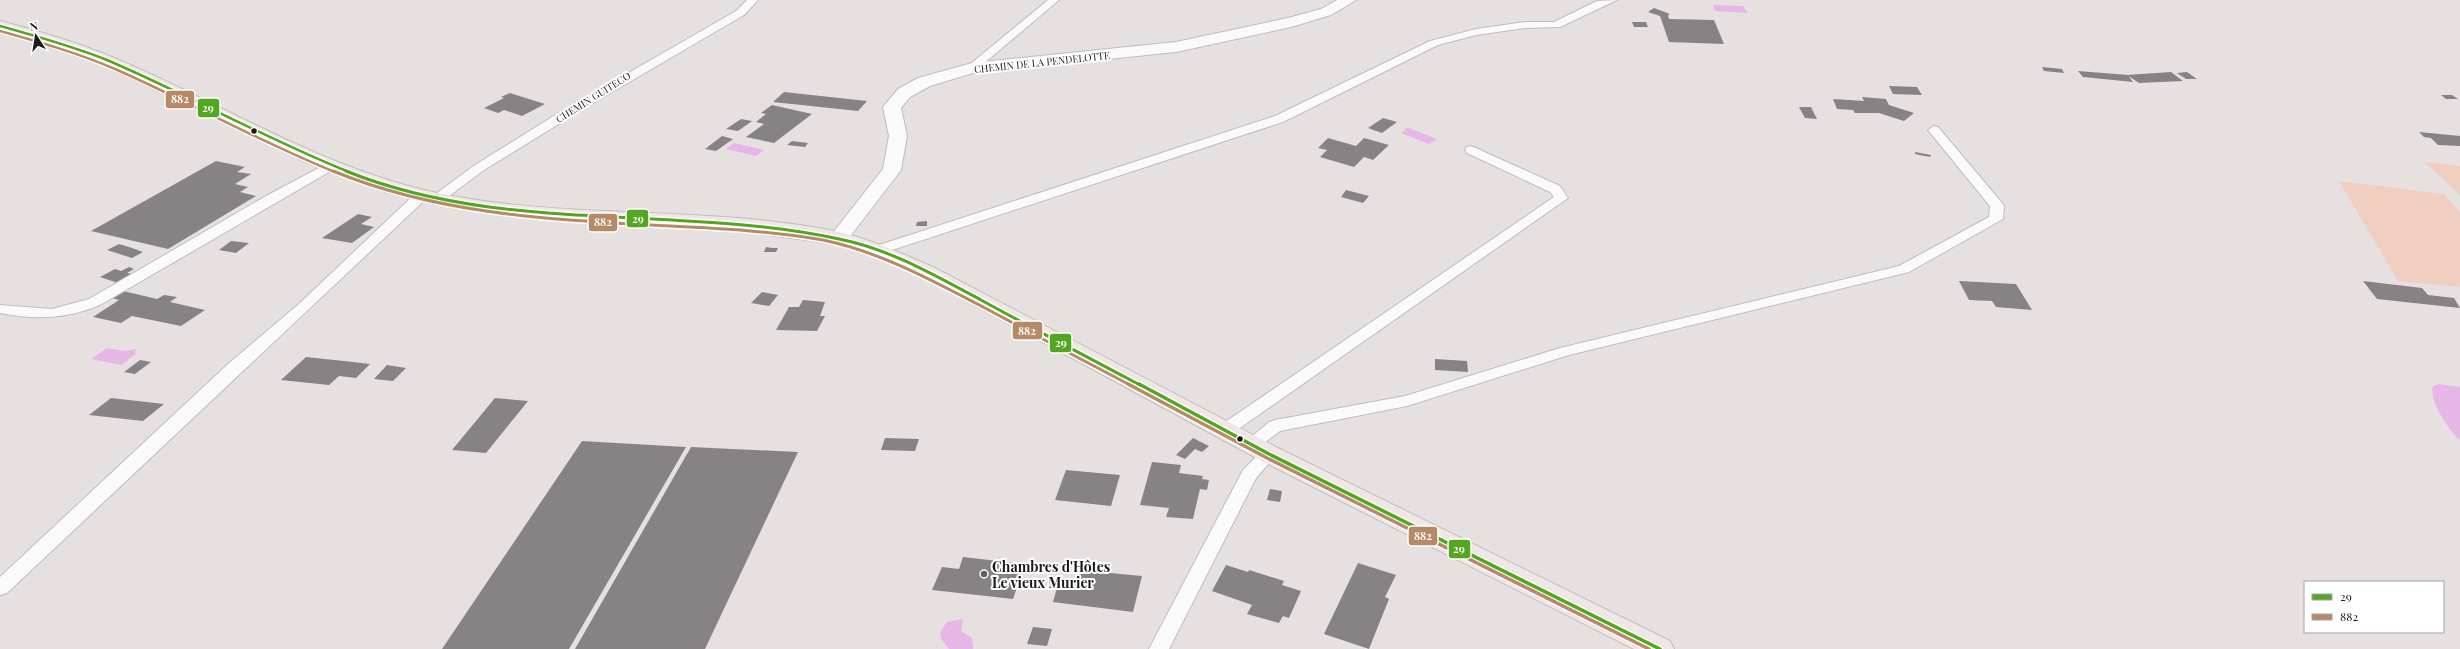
<svg xmlns="http://www.w3.org/2000/svg" width="2460" height="649" viewBox="0 0 2460 649" font-family="'Playfair Display',serif">
  <rect width="100%" height="100%" fill="#e7e0e1"/>
  <path fill="#f0cfc1" d="M2424 162 2460 166V196L2457 192Z
    M2339 181 2444 194 2460 212V287L2398 281Z"/>
  <path fill="#e5b6e6" d="M1713 5 1743 6 1748 13 1715 11Z
    M1406 128H1409L1437 139 1429 144 1401 133 1404 131 1409 133 1404 130Z
    M734 143 764 150 756 156 726 149Z
    M107 348 125 351 136 349 134 353H137L121 365 91 359Z
    M2439 384 2460 387V440C2449 431 2428 400 2433 386Z
    M963 619 961 631 972 638 973 649H949L941 639 940 632 947 622Z"/>
  <path fill="#878384" d="M1654 8 1670 14 1668 15 1669 19 1714 20 1724 44 1669 42 1660 16 1648 12Z
    M1632 22H1646L1648 27H1634Z
    M2042 67 2062 69 2064 73 2044 71Z
    M2078 71 2128 75 2133 82 2083 77Z
    M2171 72 2183 81 2139 83 2127 75Z
    M2187 72 2197 79H2186L2177 73Z
    M1889 86 1917 87 1922 95 1893 94Z
    M784 92 867 101 858 111 773 102Z
    M510 93 513 94 545 104 522 116 504 110 498 113 484 108 504 98 501 97Z
    M2441 95H2452L2458 99H2446Z
    M1862 97 1886 99 1889 105 1914 113 1904 121 1879 113H1855L1853 110 1837 109 1833 99 1864 101Z
    M772 105 812 114 774 143 746 137 764 124 756 122 766 114 761 113Z
    M1799 107H1811L1817 119 1805 118Z
    M1383 118 1397 122 1382 133 1368 128Z
    M741 119 752 121 738 131 726 129Z
    M2419 132 2460 136V146L2438 145 2431 138 2424 137Z
    M722 136 733 139 716 151 705 149Z
    M1328 138 1356 146 1364 138 1389 145 1373 160 1364 157 1354 167 1320 157 1327 150 1318 148Z
    M792 141 808 143 805 147 787 145Z
    M1915 152 1931 155 1930 157 1915 154Z
    M216 161 245 167 237 172 251 174 235 184 248 187 240 192 256 196 168 249 91 231Z
    M1346 190 1369 196 1363 203 1341 197Z
    M358 214 372 217 361 224 374 227 352 243 322 238Z
    M927 221V226H916L917 222Z
    M231 241 249 243 236 253 219 250Z
    M119 244 132 248 143 252 132 258 107 250Z
    M766 247 772 248H778L776 252H764Z
    M129 267 134 269 127 273 133 274 118 283 100 277 115 269 121 271Z
    M1959 281 2016 284 2032 310 1996 307 1992 301 1969 300Z
    M2363 281 2422 288 2428 295 2454 298 2460 308 2377 299Z
    M123 291 157 299 164 295 177 297 170 302 205 310 181 326 132 316 121 323 93 317 119 300 112 298Z
    M761 293 762 292 778 295 769 306 751 303Z
    M803 300 825 302 820 316H825L817 331 776 330 789 307H799Z
    M306 357 353 362 370 364 356 378 339 376 329 385 281 380Z
    M1435 359 1467 361 1468 372 1435 370Z
    M140 360 151 362 135 374 124 372Z
    M387 365 406 368 393 381 374 379Z
    M111 398 164 404 143 421 89 415Z
    M495 398 528 401 486 453 452 450Z
    M885 438 919 439 915 451 881 450Z
    M1193 438 1209 446 1202 452 1195 449 1185 459 1176 455Z
    M582 441 686 447 569 649H442Z
    M691 447 798 452 705 649H575Z
    M1152 462 1181 465 1179 473 1203 476 1202 479 1209 480 1207 490 1200 489 1193 519 1166 517 1169 508 1140 505Z
    M1066 470 1120 475 1111 506 1055 500Z
    M1270 489 1282 491 1280 502 1267 500Z
    M963 557 1025 564 1013 599 932 590 942 567 959 569Z
    M1358 563 1396 575 1385 597 1389 599 1369 649 1324 634Z
    M1226 565 1248 572 1249 570 1284 581 1282 585 1301 591 1289 618 1283 616 1279 623 1247 614 1252 605 1212 591Z
    M1079 570 1142 576 1133 612 1053 602 1059 580 1076 581Z
    M1033 627 1052 629 1047 646 1027 644Z"/>
  <g fill="none" stroke-linecap="round" stroke-linejoin="round">
    <g stroke="#c1bcbd" stroke-width="2">
      <path id="service" d="M747 0H758L744 15 583 109 484 170 441 202H431L429 199 475 165 552 117 736 11Z
        M1048 0H1059L976 70H968V66Z
        M1617 0 1560 27 1525 28 1476 35 1438 45 1283 122 883 253H873L871 250 873 247 1275 116 1430 41 1476 29 1525 22H1554L1597 1Z
        M1934 126 1938 127 2002 203 2004 206 2003 219 1909 272 1569 355 1407 406 1280 431 1256 449H1244L1242 445 1269 422 1275 420 1405 396 1560 348 1899 266 1989 217 1990 206 1928 130Z
        M1471 146 1560 186 1568 198 1230 435H1218L1216 431 1218 427 1554 197 1550 192 1467 153 1465 150 1467 147Z
        M332 161 336 162 338 165 336 168 100 305C66 319 36 320 0 313V305L52 309 89 299 266 196Z
        M422 191 429 195 427 198 7 593 0 595V577L227 365 300 303 417 192Z
        M1269 448 1275 450 1277 454 1256 478 1169 649H1149L1243 470 1263 450Z"/>
    </g>
    <g stroke="#c1bcbd" stroke-width="2">
      <path id="minor" d="M1337 0H1356L1331 15 1291 27 1176 52 973 73 930 86 910 97 901 108 907 136 901 170 845 243 838 245 831 243 828 239 883 169 889 136 883 107 898 89 918 78 972 63 1176 42 1288 18 1321 9Z"/>
    </g>
    <g stroke="#c0bdbe" stroke-width="2">
      <path id="primary" d="M0 21C43 32 86 45 126 63 227 107 324 168 433 192 566 221 705 204 839 232 872 240 904 254 935 268L1278 448 1670 641 1674 649H1634L1260 460 921 276 876 257 837 244 737 231 534 218 434 204 386 192 306 162 100 63 0 31Z"/>
    </g>
    <use href="#service" fill="#fbfafa" fill-rule="evenodd"/>
    <use href="#minor" fill="#fbfafa" fill-rule="evenodd"/>
    <use href="#primary" fill="#f0e6e5" fill-rule="evenodd"/>
    <g stroke="#fff" stroke-width="5">
      <path id="bus-1-far2" d="M0 26C36 36 72 46 107 60 189 95 266 139 349 172"/>
    </g>
    <g stroke="#fff" stroke-width="6">
      <path id="bus-1-far1" d="M346 171C504 235 677 204 839 239 890 249 936 276 981 300 1034 329 1087 357 1140 385"/>
    </g>
    <g stroke="#fff" stroke-width="6">
      <path id="bus-1" d="M1139 384 1269 454 1660 649"/>
    </g>
    <g stroke="#fff" stroke-width="5">
      <path id="bus-2-far2" d="M0 31C39 42 78 53 115 69 190 102 260 142 335 172"/>
    </g>
    <g stroke="#fff" stroke-width="6">
      <path id="bus-2-far1" d="M333 171C435 213 542 219 651 225 708 228 766 230 823 240 881 252 933 281 985 308 1033 334 1082 360 1130 385"/>
    </g>
    <g stroke="#fff" stroke-width="6">
      <path id="bus-2" d="M1128 384 1267 458 1649 649"/>
    </g>
    <use href="#bus-1-far2" stroke="#52a620" stroke-width="2.5"/>
    <use href="#bus-1-far1" stroke="#52a620" stroke-width="3"/>
    <use href="#bus-1" stroke="#52a620" stroke-width="3.5"/>
    <use href="#bus-2-far2" stroke="#b78a67" stroke-width="2.5"/>
    <use href="#bus-2-far1" stroke="#b78a67" stroke-width="3"/>
    <use href="#bus-2" stroke="#b78a67" stroke-width="3.5"/>
  </g>
  <g fill="#1d1819" stroke="#fff" stroke-width="1.5">
    <circle cx="254" cy="131" r="3.5"/>
    <circle cx="1240" cy="439" r="3.5"/>
  </g>
  <circle fill="#645e5f" stroke="#fff" stroke-width="1.5" cx="984" cy="574" r="4"/>
  <g text-anchor="middle" dominant-baseline="central" stroke-width="4" stroke-linejoin="round" paint-order="stroke">
    <g font-size="10" fill="#1d1819" stroke="#fff">
      <text transform="translate(1042 62) rotate(-6)">CHEMIN DE LA PENDELOTTE</text>
      <text transform="translate(593 97) rotate(-32)">CHEMIN GUITECO</text>
    </g>
    <g font-size="14" font-weight="bold" fill="#1d1819" stroke="#fff" text-anchor="start">
      <text x="992" y="566">Chambres d'Hôtes<tspan x="992" dy="16">Le vieux Murier</tspan></text>
    </g>
  </g>
  <g stroke="#fff" stroke-width="1.5">
    <rect x="165" y="90" width="30" height="19" rx="4" fill="#b78a67"/>
    <rect x="197" y="98" width="23" height="20" rx="4" fill="#52a620"/>
    <rect x="626" y="209" width="23" height="19" rx="4" fill="#52a620"/>
    <rect x="588" y="213" width="30" height="19" rx="4" fill="#b78a67"/>
    <rect x="1012" y="321" width="31" height="19" rx="4" fill="#b78a67"/>
    <rect x="1049" y="333" width="23" height="20" rx="4" fill="#52a620"/>
    <rect x="1408" y="526" width="30" height="20" rx="4" fill="#b78a67"/>
    <rect x="1448" y="539" width="23" height="20" rx="4" fill="#52a620"/>
  </g>
  <g font-size="11" text-anchor="middle" font-weight="bold" fill="#fff">
    <text x="180" y="103">882</text>
    <text x="208" y="112">29</text>
    <text x="638" y="223">29</text>
    <text x="603" y="226">882</text>
    <text x="1027" y="335">882</text>
    <text x="1061" y="347">29</text>
    <text x="1423" y="540">882</text>
    <text x="1459" y="553">29</text>
  </g>
  <rect x="2304" y="581" width="140" height="52" fill="#ffffff" stroke="#a5a3a3"/>
  <rect x="2312" y="594" width="20" height="6" fill="#52a620" stroke="#a5a3a3"/>
  <text x="2340" y="601" font-size="12" fill="#1d1819">29</text>
  <rect x="2312" y="614" width="20" height="6" fill="#b78a67" stroke="#a5a3a3"/>
  <text x="2340" y="621" font-size="12" fill="#1d1819">882</text>
  <g transform="translate(36 36) rotate(348)" stroke="#ffffff" stroke-width="3" paint-order="stroke">
  <path d="M0-3L7 15L0 10L-7 15Z" fill="#1d1819"/>
  <text y="-6" font-size="11" font-weight="bold" text-anchor="middle" fill="#1d1819">N</text>
  </g>
</svg>
